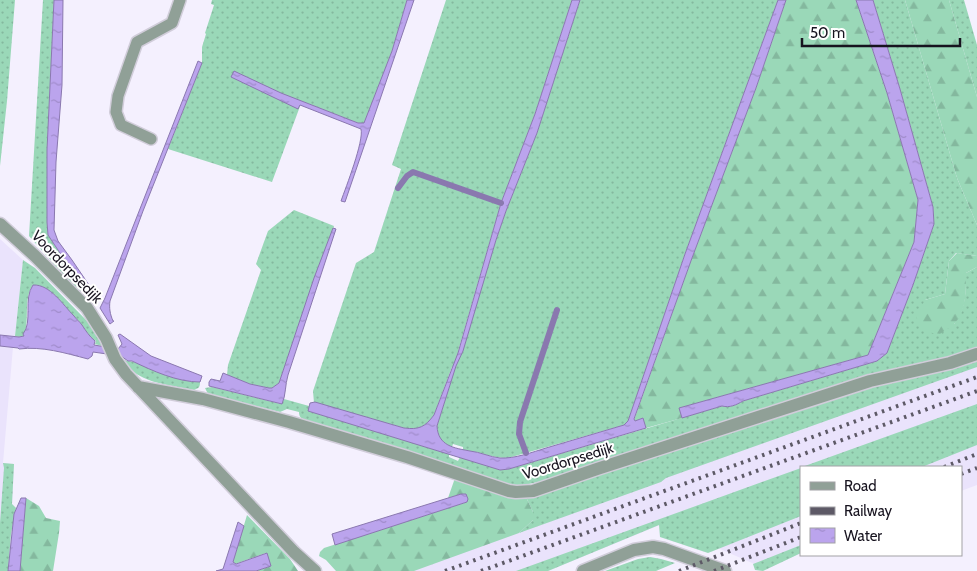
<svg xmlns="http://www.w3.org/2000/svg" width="977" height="571" viewBox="0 0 977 571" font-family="Cabin,sans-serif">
  <defs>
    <pattern id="grass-dots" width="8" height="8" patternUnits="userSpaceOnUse" patternTransform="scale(1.25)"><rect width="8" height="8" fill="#9ad8b8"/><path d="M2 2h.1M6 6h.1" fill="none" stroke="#84b89e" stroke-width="1.8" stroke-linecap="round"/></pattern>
    <pattern id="forest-firs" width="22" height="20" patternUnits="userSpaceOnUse" patternTransform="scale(1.25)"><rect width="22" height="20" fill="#9ad8b8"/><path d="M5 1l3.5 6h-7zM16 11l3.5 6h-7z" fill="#84b89e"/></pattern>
    <pattern id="water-ripples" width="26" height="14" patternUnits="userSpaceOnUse" patternTransform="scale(1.25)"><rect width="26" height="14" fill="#bba4ed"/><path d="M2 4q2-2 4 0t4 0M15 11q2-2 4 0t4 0" fill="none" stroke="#a08ccb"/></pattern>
  </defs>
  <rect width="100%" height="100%" fill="#f4f0fe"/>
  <path fill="#eae3fc" d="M0 239 23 260 15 336H11V347H13L3 463 14 464 12 504 16 508 14 514 8 571H0Z
    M977 362V485L961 491V467H801V553L766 569 711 545 660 525 548 571H336L520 505Z"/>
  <path fill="url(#grass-dots)" d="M0 0H15L7 101 0 166Z
    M43 0H54L47 150V222L48 235 84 289 83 290 78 291 29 236Z
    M212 0H407L392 51 365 123H358L301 101 299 109 272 182 168 149 202 63V47L206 34 205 33 214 5 211 4Z
    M446 0H572L535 114 501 203 459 348 458 353 461 354 496 240 506 211 537 133 580 0H778L685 254 628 421 624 425 508 458C492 458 478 451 463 450V447L453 444 452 447C442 443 437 437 437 426L456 365 452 367 434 415C425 427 420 430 404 428L314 403 313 391 356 263 374 252 401 169 392 165Z
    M873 0H905L957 178 977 225V256L956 253 949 261 945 294 925 300 954 324C966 309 966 292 966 273L977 267V348L953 356 880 372 538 482 520 486 506 484 371 440 305 420C301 418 299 417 299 412L287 409 280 412 208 394 205 388 212 387 281 404 284 399 309 406V411L449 454V457L458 461 460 457 500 470 509 469 722 406C730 408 736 405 743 401L877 361 887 353 913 285 934 224 933 207 900 89Z
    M949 0H964L977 45V97Z
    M294 210 334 226 279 383 272 388H269L250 384 229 376 227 375 228 365 261 270 256 264 268 231Z
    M23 260 35 268 88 322 96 334 101 342 102 346 95 344 96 341C88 337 86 330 81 324 78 320 75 318 72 315 63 304 49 284 33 285 23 298 30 321 24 336L19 337 15 336Z
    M123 359 127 361C134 360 152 370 161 373 173 378 187 382 200 382 200 387 199 388 194 390 176 386 149 384 134 372 130 369 126 364 123 361Z
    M977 360V367L666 478 661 482 519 533 533 520V512L526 497 872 386Z
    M977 404V445L922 467H802Z
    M3 463 14 464 12 504 16 508 11 534 8 571H0V523L4 468Z
    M801 468V516L708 553 660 537 659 525 548 571H516Z
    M801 545V553L763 571 755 570 753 564Z
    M650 557 661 559 675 563 656 571H605L638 559Z"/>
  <path fill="url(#forest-firs)" d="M786 0H856L887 93 918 200 914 242 868 355 680 408 682 418 646 428 643 418 635 421 634 420 692 258 756 88Z
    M905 0H949L977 97V225L957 178Z
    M957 253 977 256V267L966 273C966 290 967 313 953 325 949 328 944 331 940 334L926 332 916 317 925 300 945 294 949 261Z
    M455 478 511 498H519L526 497 533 512V520L519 533 414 571H336L326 560 319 556 320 552 324 548 467 502 461 494 448 498Z
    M26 498 39 506 46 518 60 521 59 533 53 571H20Z
    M247 515 290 559 298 571H256L271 566 266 553 235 564 233 562Z"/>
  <path fill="url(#water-ripples)" stroke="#8a78af" d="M54 0H63L62 85 56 162 54 230 58 241 72 260 89 285 84 289 48 235 47 222V150Z
    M407 0H414L345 202 341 201C346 187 364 141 361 129L300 105 298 109 231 77 234 71 281 93 358 123H364L392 51Z
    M572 0H580L537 133 506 211 496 240 463 351 456 366 437 426C438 446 454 448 470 451 480 452 490 457 500 458 514 459 533 452 546 448 572 440 598 433 624 425L628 421 685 254 778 0H786L756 88 692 258 634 419 635 421 643 418 646 428 509 469 500 470 308 411 310 403 315 402 404 428C419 430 425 427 434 415L458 353 501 203 535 114Z
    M856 0H873L900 89 933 207 934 224 913 285 887 353 877 361 743 401C736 405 730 408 722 406L682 418 679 408 868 355 914 242 918 200 887 93Z
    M198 61 202 63 143 211 110 301C109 308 110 314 113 321H114L110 324 100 308 105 298Z
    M333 228 336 229 288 375C285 385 286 395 282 404L209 386V382L211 379 220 381 223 373 250 384 269 388H272L279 383 314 278Z
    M33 285C50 284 63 305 74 316 76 319 80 322 82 325 86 331 89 336 95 341L94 345 118 349 122 344 118 335 120 334 151 356 202 376 200 382C177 382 153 371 132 361H128L121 356 93 352 92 356 88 359C65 353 42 346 19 349L18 348 0 346V335L19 337 24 336 23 334C33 322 23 299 33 285Z
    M461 494H466L468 499 467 502 335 545 332 534Z
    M21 498H26L20 571H8L14 514Z
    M238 522 244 526 233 562 236 564 267 553 271 566 256 571H216L223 569Z"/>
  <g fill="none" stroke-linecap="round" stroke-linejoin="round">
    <path stroke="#8a78af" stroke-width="6" d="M398 188 407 176 413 172 501 203
      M526 453 519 434 520 422 557 310"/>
    <g stroke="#d1cdda" stroke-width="14">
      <path id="service" d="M151 139 121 125 116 112 118 96 137 42 172 23 180 0"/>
    </g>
    <g stroke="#d1cdda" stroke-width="15">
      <path id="minor" d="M0 224 35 256 87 308 106 338 115 359 126 374 294 552 315 571
        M138 387 203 399 289 422 407 457 509 491 516 492 533 491 597 469 870 381 950 363 977 354
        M583 571 634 550 653 547 664 549 725 571"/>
    </g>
    <use href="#service" stroke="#90a097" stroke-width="11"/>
    <use href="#minor" stroke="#90a097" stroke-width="12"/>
    <path stroke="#5d5966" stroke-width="4" stroke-dasharray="2.5 5" stroke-linecap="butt" d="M944 467 977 454
      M961 474 977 468
      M445 571 977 377
      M481 571 977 391
      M679 571 801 523
      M714 571 801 537"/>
  </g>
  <g text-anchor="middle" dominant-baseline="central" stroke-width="4" stroke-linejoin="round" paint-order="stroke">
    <g font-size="15" fill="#17131f" stroke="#fff">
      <text transform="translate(67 267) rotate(46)">Voordorpsedijk</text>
      <text transform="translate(568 461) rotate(-17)">Voordorpsedijk</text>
    </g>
  </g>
  <rect x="800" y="466" width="162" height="90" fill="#ffffff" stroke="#a2a1a5"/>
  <rect x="810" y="482" width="25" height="8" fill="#90a097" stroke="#a2a1a5"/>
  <text x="844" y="491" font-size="15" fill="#17131f">Road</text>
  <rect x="810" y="507" width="25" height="8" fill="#5d5966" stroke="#a2a1a5"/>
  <text x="844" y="516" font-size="15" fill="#17131f">Railway</text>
  <rect x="810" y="528" width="25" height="15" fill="url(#water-ripples)" stroke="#a2a1a5"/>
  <text x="844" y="541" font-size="15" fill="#17131f">Water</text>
  <path d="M802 38v8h158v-8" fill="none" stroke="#17131f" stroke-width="2.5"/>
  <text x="810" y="38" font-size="15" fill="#17131f" stroke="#ffffff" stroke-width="4" paint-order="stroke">50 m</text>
</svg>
